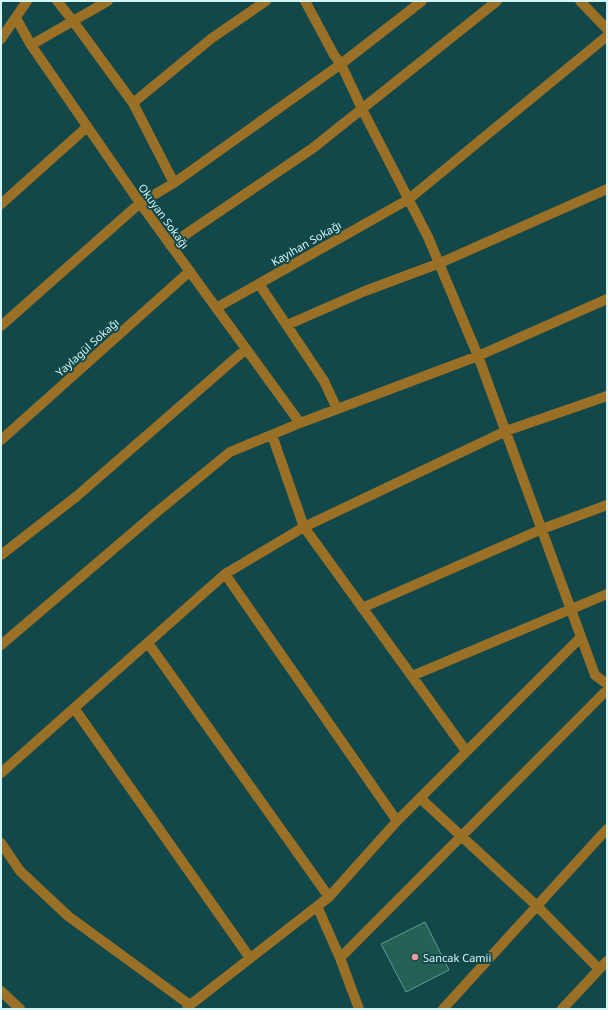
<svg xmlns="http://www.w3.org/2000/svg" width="608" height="1010" viewBox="0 0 608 1010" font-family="'Noto Sans',sans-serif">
  <rect width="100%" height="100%" fill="#12484a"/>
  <path fill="#246255" stroke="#5f9d8f" d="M425 922 449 970 406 992 381 944Z"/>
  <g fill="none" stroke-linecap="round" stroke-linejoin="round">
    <path stroke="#9a7027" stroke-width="10" d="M57 1 73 21 133 103 174 183
      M305 1 334 55 341 64 362 109 428 237 478 356 595 675 607 684
      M580 1 607 29
      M16 18 31 45 140 203 300 423
      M1 39 27 1
      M31 45 108 1
      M133 103 212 38 266 1
      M1 204 87 127
      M170 245 313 148 497 1
      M259 284 324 381 337 409
      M216 308 409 199 607 36
      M287 325 365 291 440 263 607 189
      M1 326 140 203 174 183 341 64 422 1
      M272 435 304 527 466 751
      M1 440 190 271
      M1 555 77 496 246 349
      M225 574 397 821
      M362 608 542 529 607 505
      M148 643 329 897
      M1 645 158 511 230 452 300 423 478 356 607 299
      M412 676 607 594
      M74 708 250 958
      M1 773 225 574 304 527 506 431 607 396
      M420 798 537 906 599 969
      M1 843 20 871 68 916 190 1005
      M317 906 340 958 359 1009
      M340 958 607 690
      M1 991 20 1009
      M187 1009 190 1005 329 897 397 821 581 637
      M443 1009 607 829
      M562 1009 607 961"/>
  </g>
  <circle fill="#f59b9e" stroke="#12484a" stroke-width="1.5" cx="415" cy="957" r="4"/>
  <g text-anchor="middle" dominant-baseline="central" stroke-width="4" stroke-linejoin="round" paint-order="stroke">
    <g font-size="11" fill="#d4f5f5" stroke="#12484a">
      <text transform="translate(164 216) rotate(54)">Okuyan Sokağı</text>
      <text transform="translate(306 243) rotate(-30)">Kayıhan Sokağı</text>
      <text transform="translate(87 347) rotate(-42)">Yaylagül Sokağı</text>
    </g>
    <g font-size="11" fill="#d4f5f5" stroke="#12484a" text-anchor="start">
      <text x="423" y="957">Sancak Camii</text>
    </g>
  </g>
  <rect width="608" height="1010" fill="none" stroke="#d4f5f5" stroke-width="4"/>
</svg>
